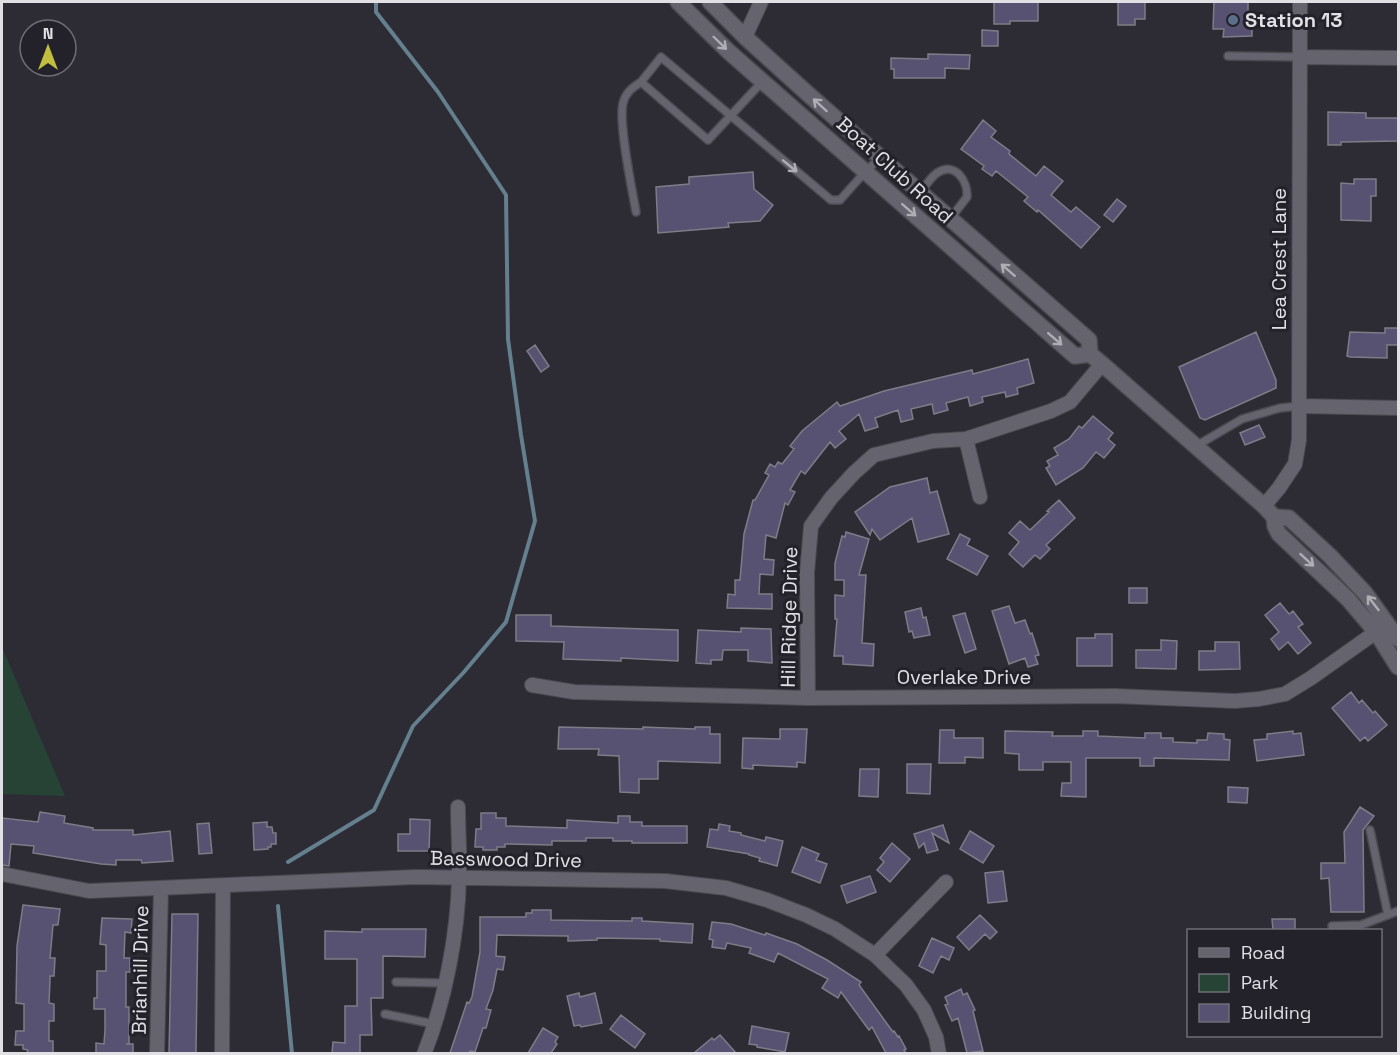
<svg xmlns="http://www.w3.org/2000/svg" width="1400" height="1055" viewBox="0 0 1400 1055" font-family="'Space Grotesk',sans-serif">
  <rect width="100%" height="100%" fill="#2d2b34"/>
  <path fill="#274336" d="M2 647 65 796 2 794Z"/>
  <g fill="none" stroke-linecap="round" stroke-linejoin="round">
    <path stroke="#647f8d" stroke-width="4" d="M288 862 374 810 413 726 464 672 506 622 535 521 521 435 508 339 506 195 438 92 376 12V2
      M278 906 292 1054"/>
  </g>
  <path fill="#585272" stroke="#7e7c86" stroke-width="1.5" d="M994 2H1038V21H1010V24H994Z
    M1118 2H1145V19H1135V25H1118Z
    M1214 2H1248V11H1252V36L1223 37 1224 29H1213Z
    M982 30 998 31V46H982Z
    M928 54 970 55 969 69 945 68V78H894V69H891V58L928 59Z
    M1328 112 1366 113V118H1398V141L1341 142V145H1328Z
    M983 120 996 131 991 137 1010 151 1009 154 1036 176 1044 166 1063 181 1051 195 1071 212 1076 207 1100 227 1081 248 1038 210 1037 212 1024 201 1028 197 996 171 992 176 982 169 984 166 961 149Z
    M753 172 754 189 773 205 760 221 728 223 729 227 658 233 656 187 689 184V177Z
    M1354 179H1376V196H1371V221L1341 220V183L1354 184Z
    M1117 199 1126 206 1113 222 1104 215Z
    M1385 328H1398V345H1387V358L1350 357 1347 356 1350 332 1385 333Z
    M1256 332 1276 380V388L1205 420 1200 418 1179 367Z
    M535 345 549 366 541 372 527 351Z
    M1028 359 1034 383 1017 388 1018 394 1006 397 1005 392 982 397 983 402 970 406 968 397 946 403 948 410 934 414 932 404 911 409 913 419 901 422 898 410 875 418 878 427 865 431 859 414 839 431 846 439 835 448 830 442 805 474 801 471 790 490 795 492 788 505 785 503 776 538 766 535 764 559 774 560 773 575 760 574 759 594H772V609L727 608 728 594 735 595V580H740L744 534 753 500H755L769 475 765 473 770 464 775 467 778 462 782 464 794 449 790 446 802 431 837 402 840 406 884 391 972 370 973 374Z
    M1093 416 1113 433 1108 439 1115 445 1104 458 1096 452 1083 468 1056 485 1046 468 1050 466 1047 461 1058 455 1054 448 1069 439 1079 426 1082 428Z
    M1259 425 1265 437 1245 445 1240 433Z
    M927 478 930 493 937 491 949 534 918 542 912 518 880 540 872 529 870 535 855 512 890 487Z
    M1059 500 1075 518 1046 545 1050 549 1040 559 1035 555 1023 567 1009 554 1019 542 1009 533 1020 521 1030 530 1049 512 1047 511Z
    M846 532 869 539 859 575H866L862 643 874 644 873 666 843 664V656H834L837 619H835V595L844 596V580H835V563L842 536 845 537Z
    M960 534 970 539 967 545 988 556 977 575 947 559Z
    M1129 588H1147V603H1129Z
    M1280 603 1289 614 1293 611 1303 624 1298 627 1311 643 1298 654 1288 642 1279 650 1271 639 1279 632 1265 615Z
    M1009 606 1015 623 1025 620 1030 634 1032 633 1039 655 1035 656 1038 664 1028 667 1025 658 1009 664 992 611Z
    M921 608 923 618 926 617 930 635 914 638 912 631 909 632 905 612Z
    M965 613 976 649 965 653 953 616Z
    M516 615H551V626L678 630V661L621 658V661L563 659 564 642 516 641Z
    M741 628 771 629 772 663 748 661V650H723L722 660H711V664L696 663 698 630 741 632Z
    M1095 634H1112V666H1077V638H1095Z
    M1161 640 1177 641 1176 669 1136 668V650H1161Z
    M1215 642H1239L1240 669 1199 670V651H1215Z
    M1351 692 1359 703 1362 700 1373 713 1375 711 1387 725 1368 741 1365 737 1360 741 1332 708Z
    M559 727 643 729V727L695 729V727H710V734H720V763L658 761V779H639V793L620 792 619 756 598 755 599 749H558Z
    M780 729H807L805 763 797 762V767L753 765V769L742 768 743 738 780 739Z
    M940 730H954V738H983V758L965 757V763H939Z
    M1005 731 1053 732 1052 736H1083V731H1098V736L1145 738V733H1161V738H1173V742L1197 743V740H1207L1208 733 1224 734V739L1230 740 1229 760 1154 758V766H1140V758H1086V797L1061 796 1062 783H1071V762H1043V770H1019V754L1005 753Z
    M1293 731V734L1301 733 1304 755 1257 761 1254 740 1267 739V734Z
    M907 764H931L930 794 907 793Z
    M860 769H879L878 797 859 796Z
    M1228 787 1248 788 1247 803 1228 802Z
    M1360 807 1374 816 1363 830 1364 912H1331L1329 878 1321 879V863H1345L1344 832Z
    M40 812 65 816 64 823 93 828V830H133V835L170 831 173 861 142 863 141 860H116V865L101 864 33 853 34 846 11 844 9 866 2 865V818L38 822Z
    M481 813H496V818H506V826L567 828V820L618 823V816H630V822H642V826H687V843H632V841H613V838H586V841H552V845L505 844V847H497V850H483V847H475L476 829H481Z
    M410 819 430 820 429 851H398V834H410Z
    M267 822V827H272L273 833H276V844H271V847H268V849L254 850 253 823Z
    M209 823 212 853 199 854 197 824Z
    M719 824 730 826 729 831 741 833V835L765 841 766 837 783 841 777 866 759 861 760 858 749 855V854L707 847 710 829 718 830Z
    M943 825 949 843 932 833 938 850 927 853 924 843 919 848 914 834Z
    M970 831 994 846 983 863 960 849Z
    M892 843 910 859 890 882 877 870 884 862 880 858Z
    M802 847 819 854 816 860 827 864 820 883 792 872Z
    M1003 871 1007 901 988 903 985 873Z
    M870 876 876 892 847 903 841 886Z
    M23 905 60 909 58 925H53L50 958H55L54 976H50V980L49 1003 54 1004V1021H49V1041H53V1053H27L28 1050 23 1049V1045H15L16 1031H24V1004L16 1003 17 946Z
    M532 910H551V920L632 921V918H642V921L693 924 692 943 660 941V939L597 938V940L568 941V936L497 935 496 956 505 957 503 970 497 969 493 990 486 1009 491 1010 486 1028H483L475 1052 470 1051 469 1053H450L467 1002 469 1003 472 997 480 952V917H526V913H532Z
    M172 914H198L196 1053H169Z
    M980 915 997 932 990 939 985 934 969 950 957 937Z
    M102 918 132 919 131 933 125 932 124 958H130V972H126V1007H129V1044H126H133V1053H96V1043L104 1044 105 1030V1009H94V998H97V971H106V945L100 944Z
    M1272 919H1295V930H1273Z
    M712 922 731 924 765 935 766 933 797 944 827 960 861 982 859 985 893 1032 894 1031 898 1037 899 1036 906 1049 904 1050 906 1053H886L872 1027 869 1030 841 992 838 998 822 988 828 979 778 953 774 962 749 953 751 948 727 943 725 949 712 947 713 940 709 939Z
    M362 929H426L425 957 383 956V998H371L372 1035H360V1053H332L333 1042 345 1043V1006H357V959H325V931L362 932Z
    M932 938 954 948 949 960 941 956 933 973 919 966Z
    M961 989 963 995 967 993 975 1010 973 1011 983 1051 967 1053 958 1018 952 1021 945 1005 948 1004 945 997Z
    M579 993 580 997 595 993 602 1023 581 1027 580 1025 574 1026 567 996Z
    M621 1015 645 1034 635 1048 610 1029Z
    M752 1026 789 1033 785 1052 757 1047V1045L749 1044Z
    M543 1028 558 1037 555 1042 557 1044 551 1053H528Z
    M720 1035 736 1053H694L712 1038 714 1040Z"/>
  <g fill="none" stroke-linecap="round" stroke-linejoin="round">
    <g stroke="#4a4950" stroke-width="10">
      <path id="service" d="M1228 56 1299 57
        M762 82 708 140 641 82 661 57 831 200H840L865 172 880 158
        M921 192C925 186 931 177 937 173 955 161 968 181 967 197L950 219
        M636 212C632 189 618 122 623 103 626 92 632 88 641 82
        M1196 446 1242 419 1280 408 1299 406
        M1370 830 1388 915
        M1332 926 1361 925 1398 911
        M396 982 445 983
        M385 1014 434 1024"/>
    </g>
    <g stroke="#4a4950" stroke-width="16">
      <path id="minor" d="M745 37 761 2
        M1299 57 1398 58
        M1299 406 1398 408
        M966 439 980 497
        M1264 506 1279 488 1295 464 1299 440 1300 2
        M532 685 574 692 808 698 1115 696 1235 701 1259 699 1285 694 1311 678 1376 632
        M808 698 807 573 811 526 831 498 854 473 874 455 933 441 966 439 1051 411 1070 402 1102 364
        M2 874 89 891 415 877 665 881 726 888 767 900 806 915 835 929 875 955 906 985 924 1010 936 1037 939 1054
        M875 955 946 882
        M157 1054 161 888
        M222 1054 223 886
        M424 1054C445 1001 458 934 459 877 460 854 458 831 458 807"/>
    </g>
    <g stroke="#4a4950" stroke-width="18">
      <path id="secondary" d="M678 2 728 51 1075 356 1090 354 1102 364 1264 506 1274 517 1275 526 1279 534 1348 599 1376 632 1398 667
        M710 2 745 37 808 94 1089 340 1090 354
        M1274 517 1289 518 1330 556 1365 593 1398 639"/>
    </g>
    <use href="#service" stroke="#65646e" stroke-width="7"/>
    <use href="#minor" stroke="#65646e" stroke-width="14"/>
    <use href="#secondary" stroke="#65646e" stroke-width="15"/>
  </g>
  <defs><path id="oneway-shaft" d="M-6 0H5M1.5-3L5.5 0L1.5 3" fill="none" stroke-width="1.6" stroke-linecap="round" stroke-linejoin="round" transform="scale(1.5)"/></defs>
  <g stroke="#afaeb5">
    <use href="#oneway-shaft" transform="translate(720 43) rotate(44)"/>
    <use href="#oneway-shaft" transform="translate(820 105) rotate(-138)"/>
    <use href="#oneway-shaft" transform="translate(790 166) rotate(39)"/>
    <use href="#oneway-shaft" transform="translate(909 210) rotate(41)"/>
    <use href="#oneway-shaft" transform="translate(1008 270) rotate(-139)"/>
    <use href="#oneway-shaft" transform="translate(1055 339) rotate(41)"/>
    <use href="#oneway-shaft" transform="translate(1307 560) rotate(42)"/>
    <use href="#oneway-shaft" transform="translate(1373 603) rotate(-128)"/>
  </g>
  <circle fill="#5c6f8a" stroke="#23222a" stroke-width="2" cx="1233" cy="20" r="6"/>
  <g text-anchor="middle" dominant-baseline="central" stroke-width="6" stroke-linejoin="round" paint-order="stroke">
    <g font-size="20" font-weight="bold" fill="#e1e0e5" stroke="#23222a" text-anchor="start">
      <text x="1245" y="20">Station 13</text>
    </g>
    <g font-size="20" fill="#e1e0e5" stroke="#23222a">
      <text transform="translate(895 170) rotate(42)">Boat Club Road</text>
      <text transform="translate(1279 259) rotate(-90)">Lea Crest Lane</text>
      <text transform="translate(789 617) rotate(-89)">Hill Ridge Drive</text>
      <text x="964" y="677">Overlake Drive</text>
      <text transform="translate(506 859) rotate(1)">Basswood Drive</text>
      <text transform="translate(140 970) rotate(-89)">Brianhill Drive</text>
    </g>
  </g>
  <rect width="1400" height="1055" fill="none" stroke="#e1e0e5" stroke-width="6"/>
  <rect x="1187" y="929" width="195" height="108" fill="#23222a" stroke="#6f6e75" stroke-width="1.5"/>
  <rect x="1199" y="948" width="30" height="9" fill="#65646e" stroke="#6f6e75" stroke-width="1.5"/>
  <text x="1241" y="959" font-size="18" fill="#e1e0e5">Road</text>
  <rect x="1199" y="974" width="30" height="18" fill="#274336" stroke="#6f6e75" stroke-width="1.5"/>
  <text x="1241" y="989" font-size="18" fill="#e1e0e5">Park</text>
  <rect x="1199" y="1004" width="30" height="18" fill="#585272" stroke="#6f6e75" stroke-width="1.5"/>
  <text x="1241" y="1019" font-size="18" fill="#e1e0e5">Building</text>
  <g transform="translate(48 48)"><circle r="28" fill="#23222a" stroke="#6f6e75" stroke-width="1.5"/>
  <path d="M0-4.5L10 22L0 15L-10 22Z" fill="#c1be40"/>
  <text y="-9" font-size="16" font-weight="bold" text-anchor="middle" fill="#e1e0e5">N</text>
  </g>
</svg>
